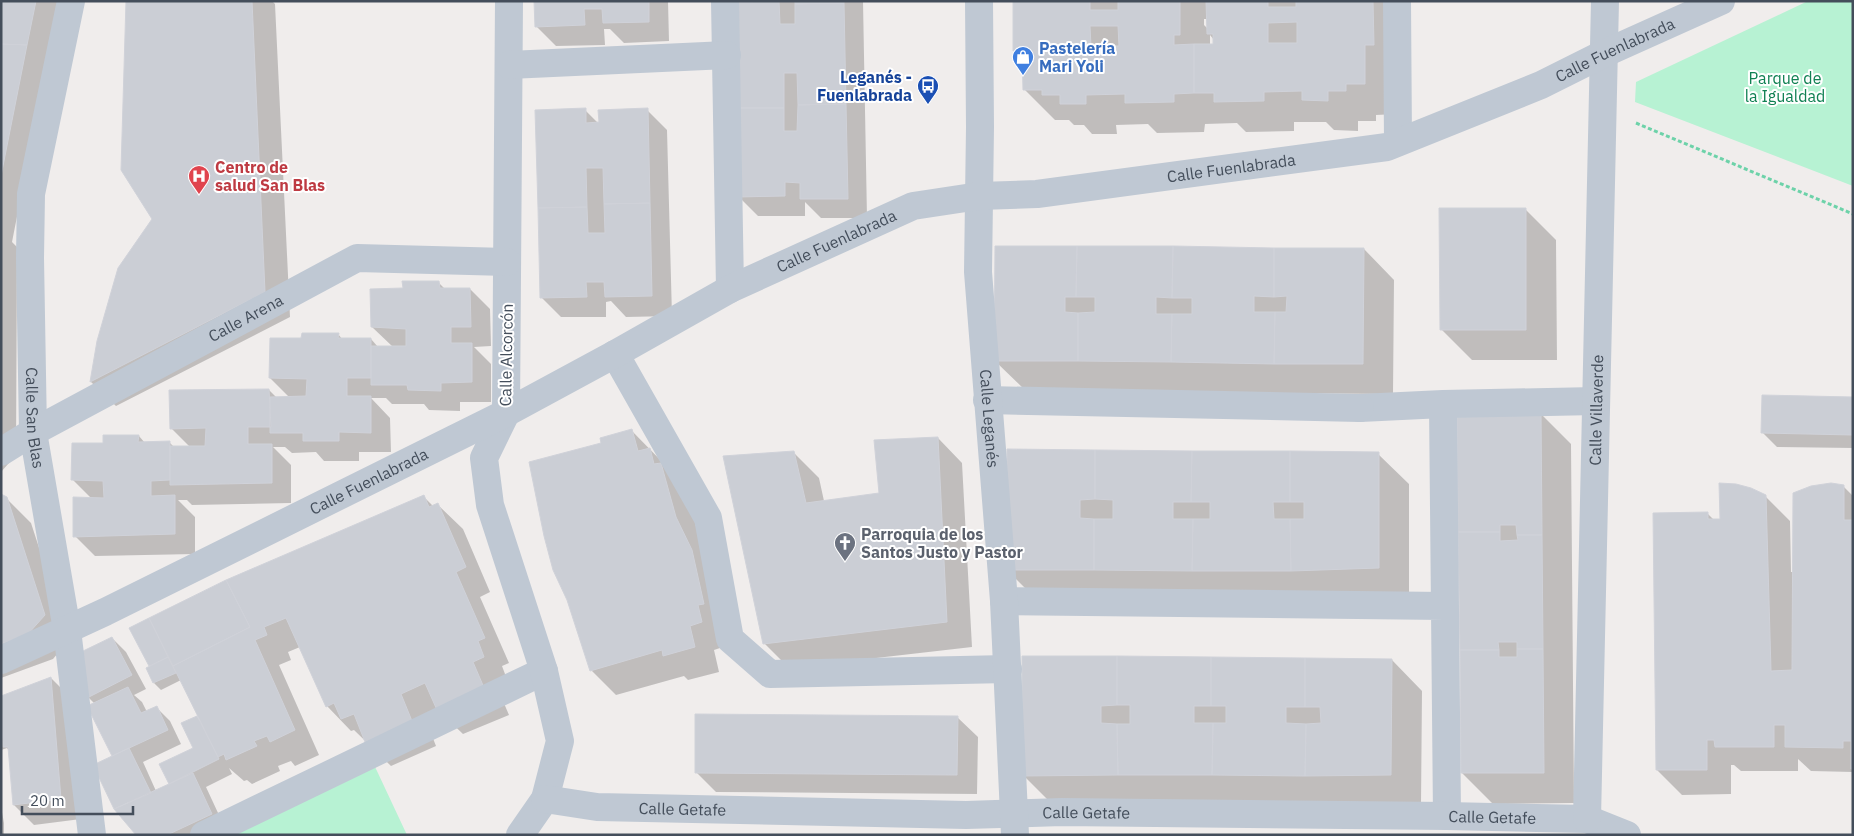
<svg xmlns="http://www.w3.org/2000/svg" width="1854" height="836" viewBox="0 0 1854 836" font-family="'IBM Plex Sans',sans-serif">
  <rect width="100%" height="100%" fill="#f0edec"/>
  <path fill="#b7f2d3" d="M1808 1H1853V186L1635 102 1636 82Z
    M369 754 407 835H204Z"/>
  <path fill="#0003" fill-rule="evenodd" d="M1 1H61L51 44 12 242 17 247 16 455 1 472Z
    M128 1H272L275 4 290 317 116 406 91 382 98 341 154 219Z
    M535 1H668L669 41 624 43 610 29H604L605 45 556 46 536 26Z
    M735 1H863L867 218H821L805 202V216H758L738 196Z
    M1014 1H1394L1396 114 1376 115V121H1358V131L1334 130 1326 122H1294V131L1246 132 1237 123 1205 124 1204 132 1157 133 1148 124 1116 125 1117 134H1092L1084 125H1074L1069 120H1055L1024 89V59L1015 50ZM1204 19H1208V29L1204 25ZM1210 35 1214 40 1215 46H1210Z
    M585 110 600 125 647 110 667 130 672 316 626 317 611 301 606 302V317H561L541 297Z
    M1525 209 1556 240 1557 360H1472L1441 329Z
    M996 247 1364 249 1394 280 1393 394 1026 391 995 361Z
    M439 283 445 289H470L490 309 491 346 474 347 491 364V402H460V411L429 410 424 404H392L386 398H371L390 418 391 452H359V461H324L316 452 292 453 285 447H273L291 465V503L192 505 187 500H178L195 517V554L95 556 75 536 92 499 73 480 104 444 139 436 145 443H170L174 447H190L171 428 269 390 277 398H290L270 378 303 340 338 334 343 340 371 339 378 347H393L372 327 405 289Z
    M1853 399V448L1777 447 1763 433Z
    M1540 413 1571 444 1574 803 1493 804 1462 773 1458 415Z
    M632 431 674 474 685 489 701 543 726 646 714 650 719 672 688 680 684 676 616 695 591 670 568 599 603 444Z
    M938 438 962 463 972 647 789 668 764 643 794 453 819 478 824 501 880 494Z
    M1009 450 1378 454 1409 484V598L1038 601 1007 570Z
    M1843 486 1853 496V772L1811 771 1798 759V771H1741L1734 765H1731V794L1682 795 1657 770 1707 513 1714 520H1721L1765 496 1790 521 1791 572H1794Z
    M1 495 6 498 31 523 69 640 53 659 1 678Z
    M423 496 434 507 438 505 463 529 490 592 480 597 509 663 502 666 508 682 497 687 509 715 463 734 440 712 425 718 436 746 391 766 354 730 351 731 327 706 300 647 288 652 291 660 279 665 319 755 295 766 291 761 278 766 280 771 252 784 247 780 244 781 229 768 232 774 206 787 225 828 211 835H138L114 757 89 707 95 704 88 697 112 638 126 652 146 689 134 695 142 702 147 712 156 707 170 721 181 744 143 762 156 791 171 785 161 764 194 748 197 718 201 722 181 680 161 690 154 683 147 668 151 667 131 629 227 581Z
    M1023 657 1392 660 1422 691 1421 806H1054L1023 775Z
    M51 678 71 698 81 819 34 825 14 805 10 752 7 748 1 750V697Z
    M957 717 978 737 977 794 716 792 696 772Z
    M1 807 4 823V835H1Z"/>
  <path fill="#cbced5" stroke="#d0d2d9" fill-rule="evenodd" d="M1 1H36L27 45 1 44Z
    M126 1H252L265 292 90 382 97 341 118 268 152 219 121 170Z
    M534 1H649V22L603 23 602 9H584L585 25 535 27Z
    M779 1 780 24H795V4L844 3 846 104 798 105 797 73H784V108H735V2Z
    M795 1H844V3L795 4Z
    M1013 1H1090V10H1118V1H1180V35H1174V45L1194 44V93L1174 94V102L1125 103V94L1086 95V104H1060V95H1042V90H1023L1022 50 1013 51ZM1090 26H1118L1119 46H1091Z
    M1206 1H1268V7H1296V1H1373L1374 45H1365V84H1346V91H1328V101L1302 100V91L1264 92V101L1214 102V93H1194V44H1213V34H1207ZM1297 22V43H1268V23Z
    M1 44 27 45 1 176Z
    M846 104 848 199H800V183L785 182V196L737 197 735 108H784V131H797L798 105Z
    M586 108V123L599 122 598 110 648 108 650 203 604 204 603 168H586L587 207 538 208 535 110Z
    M650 203 652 296 605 297 604 282H586L587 297 540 298 538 208 587 207 588 233H605L604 204Z
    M1439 208H1526V330H1440Z
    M995 246H1077L1076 297H1065V312L1078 313V361H994Z
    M1077 246H1173L1172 298 1156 297V314H1172L1171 362 1078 361V313L1095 312V297H1076Z
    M1173 246 1274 248V297L1254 296V312H1275L1274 364 1171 362 1172 314H1192V298H1172Z
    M1274 248H1364L1363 364H1274L1275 312H1286L1287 296 1274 297Z
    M402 281H439L440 288H470L471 327H451V343H472V382L441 383V391L408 390 407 385H371V346H406V329L371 327 370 289 403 288Z
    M302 333H339L338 338H371V378H347V396H371V433L339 432V441H303V433H270V397L306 396 307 379 269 378 270 338H301Z
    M269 389 271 427H248V444H272V483L170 485V446H205L206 428 170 429 169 390Z
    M1762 395 1853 397V435L1761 433Z
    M1541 412 1542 535H1517L1516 525H1500V532H1458L1457 414Z
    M632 429 638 451 650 448 654 464 661 463 676 517 692 550 704 604 698 605 702 622 690 626 695 647 663 656 662 650 590 671 567 600 553 570 544 536 529 462 601 443 600 438Z
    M103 435H139L138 442 170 441V480L151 481V496L175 495V534L73 537V497L104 498 103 481 71 480 72 443H103Z
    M938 437 947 622 763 644 723 456 794 451 806 503 879 493 874 440Z
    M1007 449 1095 450V499L1080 500V518L1094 519V570H1006Z
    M1095 450 1192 451 1191 502H1173V519H1193L1192 571 1094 570V519H1113V500L1095 499Z
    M1192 451H1290V502H1273L1274 519H1290L1291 571H1192L1193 519H1210V502H1191Z
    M1290 451 1379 452V568L1291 571 1290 519H1304V502H1290Z
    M1719 483 1736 484 1751 488 1766 495 1771 671 1792 670 1793 493 1811 486 1831 483 1844 485V520H1853V769H1851V741H1843V748L1785 747V725H1774V747H1715L1714 740H1707V770H1656L1653 513 1708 512V519H1720Z
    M1 494 7 497 45 615 28 634 1 644Z
    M424 495 429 507 438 503 466 567 456 572 485 638 478 641 484 657 473 662 485 690 437 710 425 683 401 694 412 721 365 742 354 714 341 719 334 703 326 707 286 618 264 627 267 635 255 640 295 730 270 742 267 736 254 741 257 746 226 760 224 754 218 757 173 666 250 627 226 580Z
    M1458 532H1500V541L1518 540 1517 535H1542L1543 649H1517V642H1498L1499 650H1460Z
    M226 580 250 627 173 666 149 618Z
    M149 618 168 657 149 666 129 628Z
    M112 637 132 675 87 698 81 652Z
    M1517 649H1543L1544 773H1461L1460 650H1499V657H1517Z
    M1022 656H1117V705L1101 706V723L1117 724 1118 775 1022 776Z
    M1117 656 1211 657V706H1194V723H1213L1212 775H1118L1117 724H1130V705H1117Z
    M168 657 176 673 153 683 146 668Z
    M1211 657 1305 658V707H1286V723L1306 724 1305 776 1212 775 1213 723H1226V706H1211Z
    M1305 658 1392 659 1391 775 1305 776 1306 724 1321 723 1320 707H1305Z
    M51 677 61 799 13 805 8 747H3L1 696Z
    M128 687 141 713 157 706 168 730 112 756 87 706Z
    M695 714 958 716 957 775 695 773Z
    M197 716 219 759 169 784 159 764 193 748 181 723Z
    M129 748 151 793 114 809 93 765Z
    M193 773 212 814 167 835H136L114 809Z"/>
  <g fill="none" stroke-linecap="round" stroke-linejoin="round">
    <path stroke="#6dd2a9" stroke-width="3" stroke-dasharray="4 2.5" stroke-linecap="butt" d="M1636 123 1853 214"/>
    <path stroke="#bfc8d3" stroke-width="28" d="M1443 404 1596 401
      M1360 408 1443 404 1447 816
      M1004 601 1444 606
      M204 835 544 671"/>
    <g stroke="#bfc8d3" stroke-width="28">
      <path id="s1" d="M71 1 31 194 30 258 33 432 67 630 92 835"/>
      <path d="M509 1 506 413 484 458 490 505 544 671 560 741 545 799 520 835"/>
      <path d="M725 1 730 289"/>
      <path d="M1397 1 1398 142"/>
      <path d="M509 65 727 55"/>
      <path d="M615 354 708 518 730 639 770 674 1008 669"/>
      <path d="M987 400 1360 408"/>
      <path id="s2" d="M1 452 33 432 357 258 507 262"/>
      <path id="s3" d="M545 799 597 807 966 815 1062 812 1447 816 1587 819 1627 835"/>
      <path id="s4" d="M1587 819 1605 1"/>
    </g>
    <g stroke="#bfc8d3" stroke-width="28">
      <path id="s5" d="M979 1 980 127 978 272 1004 601 1015 835"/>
      <path id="s6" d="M1 660 105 612 506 413 615 354 730 289 913 206 979 196 1037 194 1387 147 1541 85 1603 54 1721 1"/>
    </g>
  </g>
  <defs>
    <g id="shop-pin" transform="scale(1.125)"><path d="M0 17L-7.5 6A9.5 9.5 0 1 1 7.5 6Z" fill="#3f7fe0" stroke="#fff"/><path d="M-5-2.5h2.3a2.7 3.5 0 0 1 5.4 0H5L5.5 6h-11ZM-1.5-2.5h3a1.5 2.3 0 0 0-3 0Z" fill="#fff"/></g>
    <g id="bus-pin" transform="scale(1.125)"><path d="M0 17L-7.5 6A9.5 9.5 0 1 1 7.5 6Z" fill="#1a4fb4" stroke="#fff"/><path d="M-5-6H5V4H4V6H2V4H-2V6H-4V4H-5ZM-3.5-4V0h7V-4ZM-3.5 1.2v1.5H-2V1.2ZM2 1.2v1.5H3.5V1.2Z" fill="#fff"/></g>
    <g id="hospital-pin" transform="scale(1.125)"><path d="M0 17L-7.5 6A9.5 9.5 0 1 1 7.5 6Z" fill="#e0444e" stroke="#fff"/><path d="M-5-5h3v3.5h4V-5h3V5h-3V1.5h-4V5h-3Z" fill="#fff"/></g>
    <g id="church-pin" transform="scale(1.125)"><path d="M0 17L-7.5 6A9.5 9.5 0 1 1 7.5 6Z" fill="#6b7280" stroke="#fff"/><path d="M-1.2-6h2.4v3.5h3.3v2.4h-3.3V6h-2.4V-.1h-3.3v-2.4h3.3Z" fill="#fff"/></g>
  </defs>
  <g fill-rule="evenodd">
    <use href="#shop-pin" x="1023" y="57"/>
    <use href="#bus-pin" x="928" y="86"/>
    <use href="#hospital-pin" x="199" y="176"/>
    <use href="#church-pin" x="845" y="543"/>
  </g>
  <g text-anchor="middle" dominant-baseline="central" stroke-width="4" stroke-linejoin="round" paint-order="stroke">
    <g font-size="16" font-weight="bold" fill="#366cbe" stroke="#fff" text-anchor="start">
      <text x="1039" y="48">Pastelería<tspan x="1039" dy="18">Mari Yoli</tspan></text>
    </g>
    <g font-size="16" fill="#444e5b" stroke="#fff">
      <text stroke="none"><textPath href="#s6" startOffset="1745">Calle Fuenlabrada</textPath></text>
      <text stroke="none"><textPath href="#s6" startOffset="1340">Calle Fuenlabrada</textPath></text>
      <text stroke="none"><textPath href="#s6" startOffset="935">Calle Fuenlabrada</textPath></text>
      <text stroke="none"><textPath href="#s2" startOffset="279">Calle Arena</textPath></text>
      <text transform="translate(506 355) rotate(-89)">Calle Alcorcón</text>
      <text stroke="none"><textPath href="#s4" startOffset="409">Calle Villaverde</textPath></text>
      <text stroke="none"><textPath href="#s1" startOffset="421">Calle San Blas</textPath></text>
      <text stroke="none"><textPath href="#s5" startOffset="418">Calle Leganés</textPath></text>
      <text stroke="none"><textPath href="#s6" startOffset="409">Calle Fuenlabrada</textPath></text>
      <text stroke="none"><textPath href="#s3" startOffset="138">Calle Getafe</textPath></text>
      <text stroke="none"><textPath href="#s3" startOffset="542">Calle Getafe</textPath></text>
      <text stroke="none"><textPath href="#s3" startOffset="948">Calle Getafe</textPath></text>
    </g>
    <g font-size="16" font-weight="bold" fill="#164399" stroke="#fff" text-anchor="end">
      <text x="912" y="77">Leganés -<tspan x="912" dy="18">Fuenlabrada</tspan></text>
    </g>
    <g font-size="16" fill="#108153" stroke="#fff">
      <text x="1785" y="78">Parque de<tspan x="1785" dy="18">la Igualdad</tspan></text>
    </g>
    <g font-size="16" font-weight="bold" fill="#be3a42" stroke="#fff" text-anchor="start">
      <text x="215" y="167">Centro de<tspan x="215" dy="18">salud San Blas</tspan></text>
    </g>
    <g font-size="16" font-weight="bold" fill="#5b616d" stroke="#fff" text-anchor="start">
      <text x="861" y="534">Parroquia de los<tspan x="861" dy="18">Santos Justo y Pastor</tspan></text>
    </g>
  </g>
  <rect width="1854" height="836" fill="none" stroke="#444e5b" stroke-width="5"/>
  <path d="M22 806v8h111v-8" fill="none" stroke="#444e5b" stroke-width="2.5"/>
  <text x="30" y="806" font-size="15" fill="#444e5b" stroke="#ffffff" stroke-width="4" paint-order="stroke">20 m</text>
</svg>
